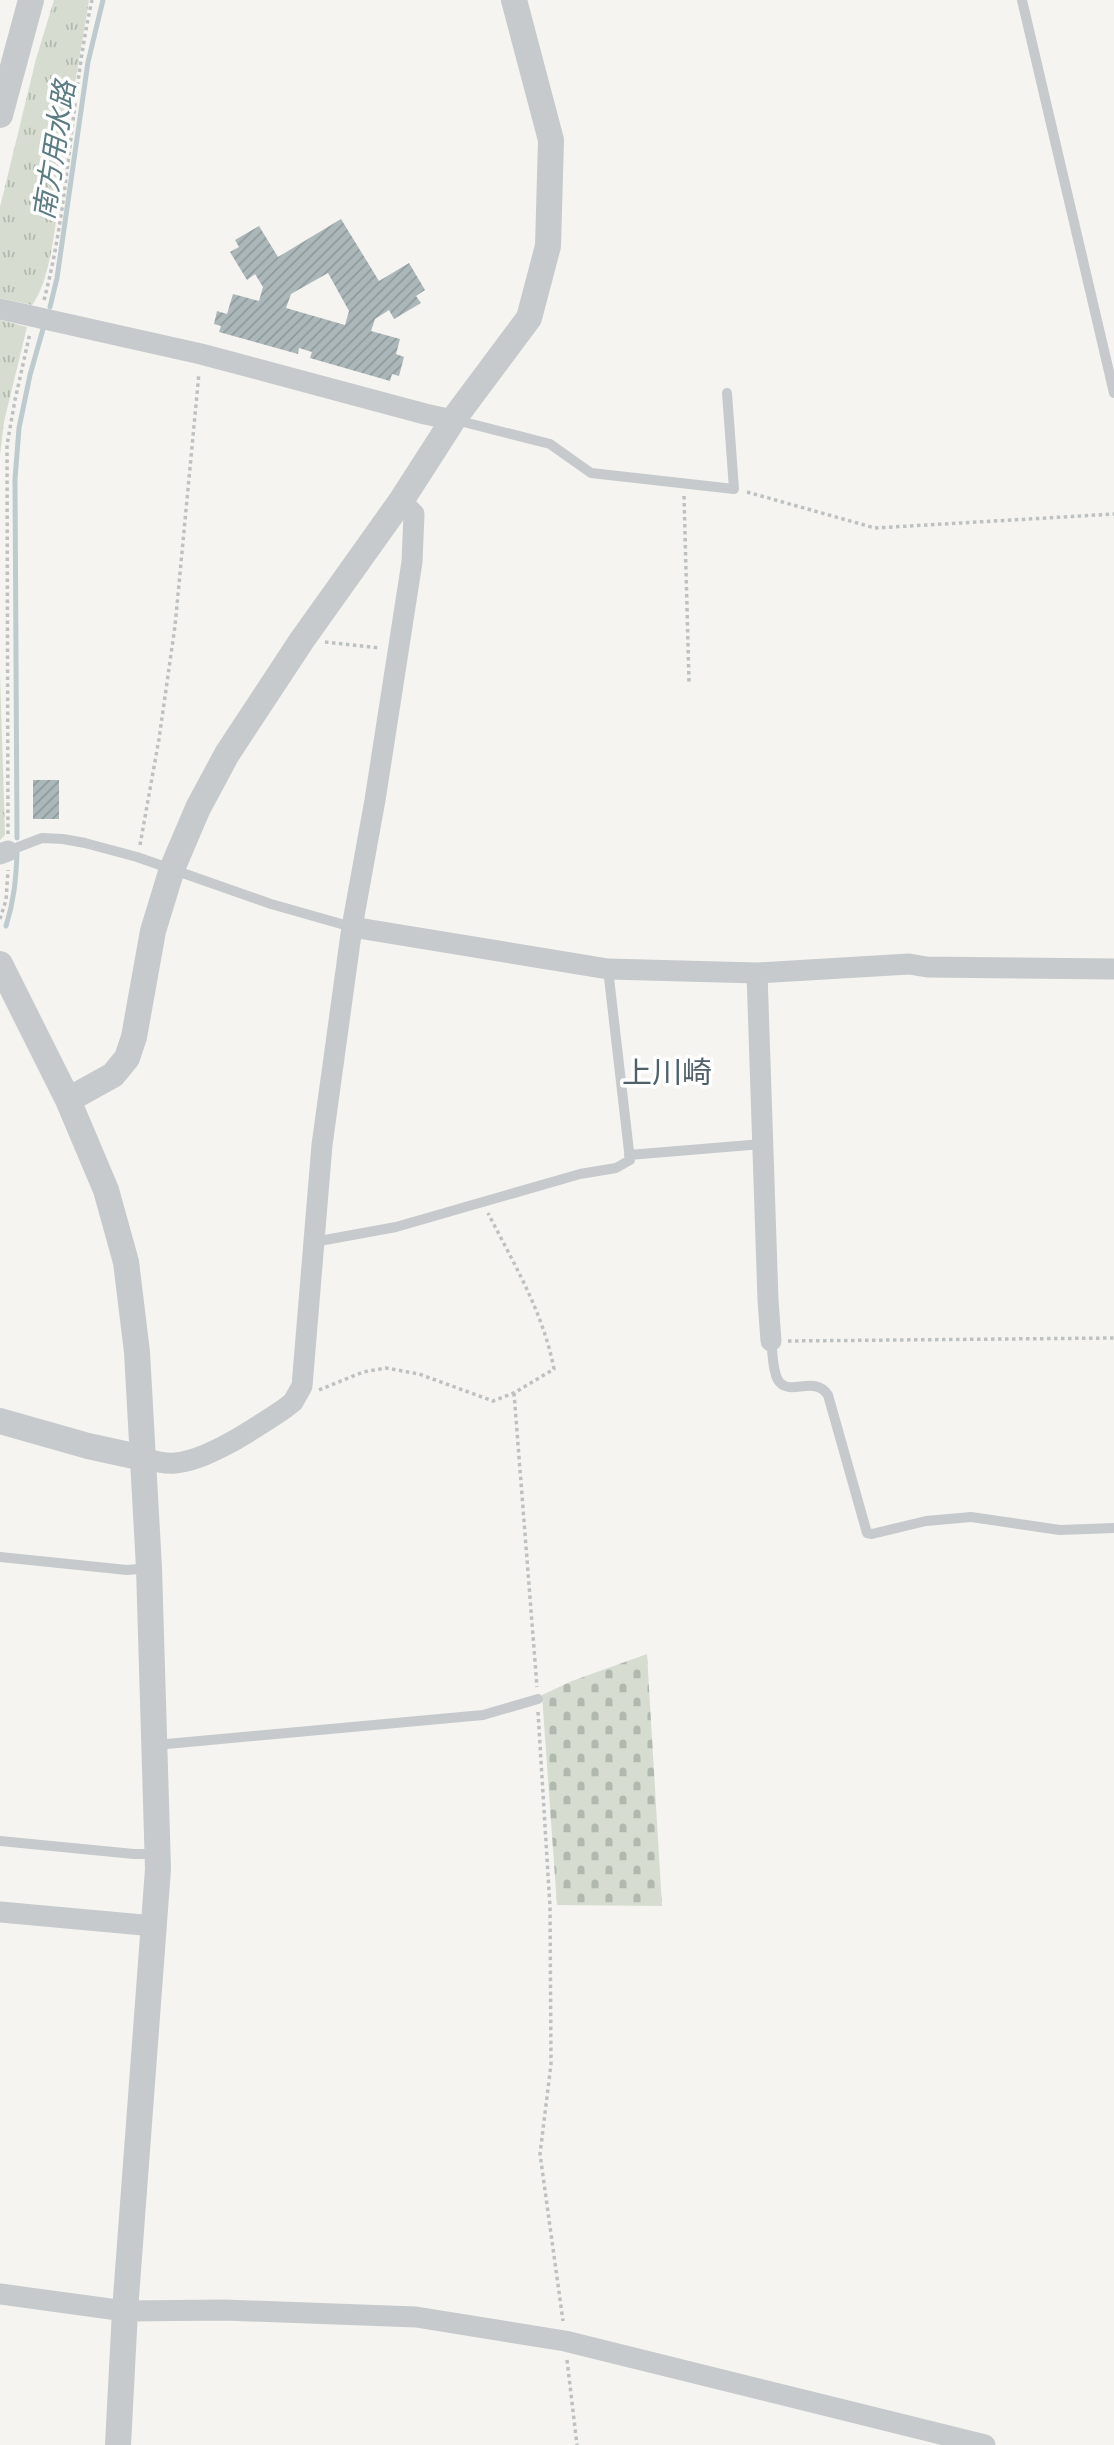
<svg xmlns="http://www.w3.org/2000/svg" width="1114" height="2445" viewBox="0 0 1114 2445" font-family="'Exo 2','Noto Sans JP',sans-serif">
  <defs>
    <pattern id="grass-tufts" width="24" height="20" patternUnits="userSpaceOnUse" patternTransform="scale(1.75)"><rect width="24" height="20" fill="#d6ddd0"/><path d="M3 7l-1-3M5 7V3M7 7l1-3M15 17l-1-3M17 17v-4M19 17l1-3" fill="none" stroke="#b1b8ae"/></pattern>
    <pattern id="cemetery-stones" width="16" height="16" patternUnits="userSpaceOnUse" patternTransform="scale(1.75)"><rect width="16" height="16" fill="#d6ddd0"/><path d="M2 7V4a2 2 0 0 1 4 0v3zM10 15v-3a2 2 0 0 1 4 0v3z" fill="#b1b8ae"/></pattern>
    <pattern id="building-hatch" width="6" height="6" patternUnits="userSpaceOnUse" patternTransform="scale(1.75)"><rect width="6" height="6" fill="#acb7ba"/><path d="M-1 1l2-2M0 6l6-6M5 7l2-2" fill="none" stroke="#8f9a9d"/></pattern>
  </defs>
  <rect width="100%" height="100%" fill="#f5f4f0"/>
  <path fill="url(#grass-tufts)" d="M54 0H89C81 51 71 102 64 154 58 193 55 275 32 305L0 298V207L36 59Z
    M0 320 27 327 4 422 0 455V673L5 835 0 840Z"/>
  <path fill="url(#cemetery-stones)" d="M647 1654 662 1906 557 1905 542 1695 572 1681Z"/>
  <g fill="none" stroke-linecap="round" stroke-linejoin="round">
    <path stroke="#bdcbcf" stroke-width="5" d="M50 307 57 278 88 62 103 0
      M17 838 15 479 19 428 30 375 43 329
      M6 926C14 901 16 879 17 853"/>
  </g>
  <path fill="url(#building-hatch)" fill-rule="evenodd" d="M341 219 379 281 409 263 425 290 416 296 421 303 394 319 389 310 375 319 371 331 400 339 396 354 404 357 399 376 392 374 390 381 310 358 312 352 299 348 298 354 219 332 221 326 214 324 217 311 227 314 233 294 259 301 263 287 255 274 247 280 230 252 239 247 235 240 259 226 278 257ZM328 273 349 311 345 325 286 308 291 294Z
    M33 780H59V819H33Z"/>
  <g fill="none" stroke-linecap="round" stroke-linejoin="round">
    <path stroke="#bec1c2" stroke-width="3.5" stroke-dasharray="3.5 3.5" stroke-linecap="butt" d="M44 300C70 202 70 99 92 0
      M747 492 875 528 1114 514
      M684 496 689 682
      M325 642 380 648
      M8 834 7 445 15 400 30 333
      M140 845 159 739 175 626 199 373
      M0 919 6 900 8 870
      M788 1341 1114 1338
      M319 1390 363 1372 386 1368 419 1374 493 1401 514 1393 554 1369C543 1312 514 1264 488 1213
      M514 1393 537 1687
      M538 1712 550 1907 551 2064 540 2154 563 2321
      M567 2360 577 2445"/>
    <path stroke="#c6cacc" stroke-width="10" d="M1022 0 1114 393
      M456 420 550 444 591 473 734 489 727 393
      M8 851 42 838 63 839 85 843 137 857 271 904 352 927
      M629 1155 762 1144
      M314 1242 396 1227 580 1174 616 1168 630 1160 608 969
      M771 1341C773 1352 772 1370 778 1380 789 1398 814 1374 828 1395L867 1533 872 1534 926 1521 971 1517 1060 1530 1114 1528
      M0 1557 127 1570 149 1568
      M156 1745 483 1715 538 1699
      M0 1841 134 1854H157"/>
    <path stroke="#c6cacc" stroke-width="21" d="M0 309 201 354 425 414 453 420
      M0 854 8 851
      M352 927 608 969 757 973 909 964 927 967 1114 969
      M757 973 768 1300 771 1341
      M143 1458C154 1461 164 1464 175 1463 207 1461 257 1427 284 1409L293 1402 302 1386 322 1145 352 927 375 800 412 562 414 514 401 501
      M0 1912 154 1926
      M0 2294 125 2311 225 2310 416 2317 565 2341 985 2445"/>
    <path stroke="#c6cacc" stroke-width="26" d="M0 115 31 0
      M0 964 68 1100 106 1190 126 1262 137 1352 149 1568 158 1869 125 2311 118 2445
      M68 1100 113 1075 127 1058 134 1037 153 931 172 869 198 808 227 754 302 640 401 501 453 420 529 318 548 246 551 140 514 0
      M0 1421 88 1446 143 1458"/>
  </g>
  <g text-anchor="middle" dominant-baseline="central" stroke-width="7" stroke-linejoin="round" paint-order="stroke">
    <g font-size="28" font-style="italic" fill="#5b7c82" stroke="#fff">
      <text transform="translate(53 150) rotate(-81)">南方用水路</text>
    </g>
    <g font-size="30" fill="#4f6069" stroke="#fff">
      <text x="667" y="1071">上川崎</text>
    </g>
  </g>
</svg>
